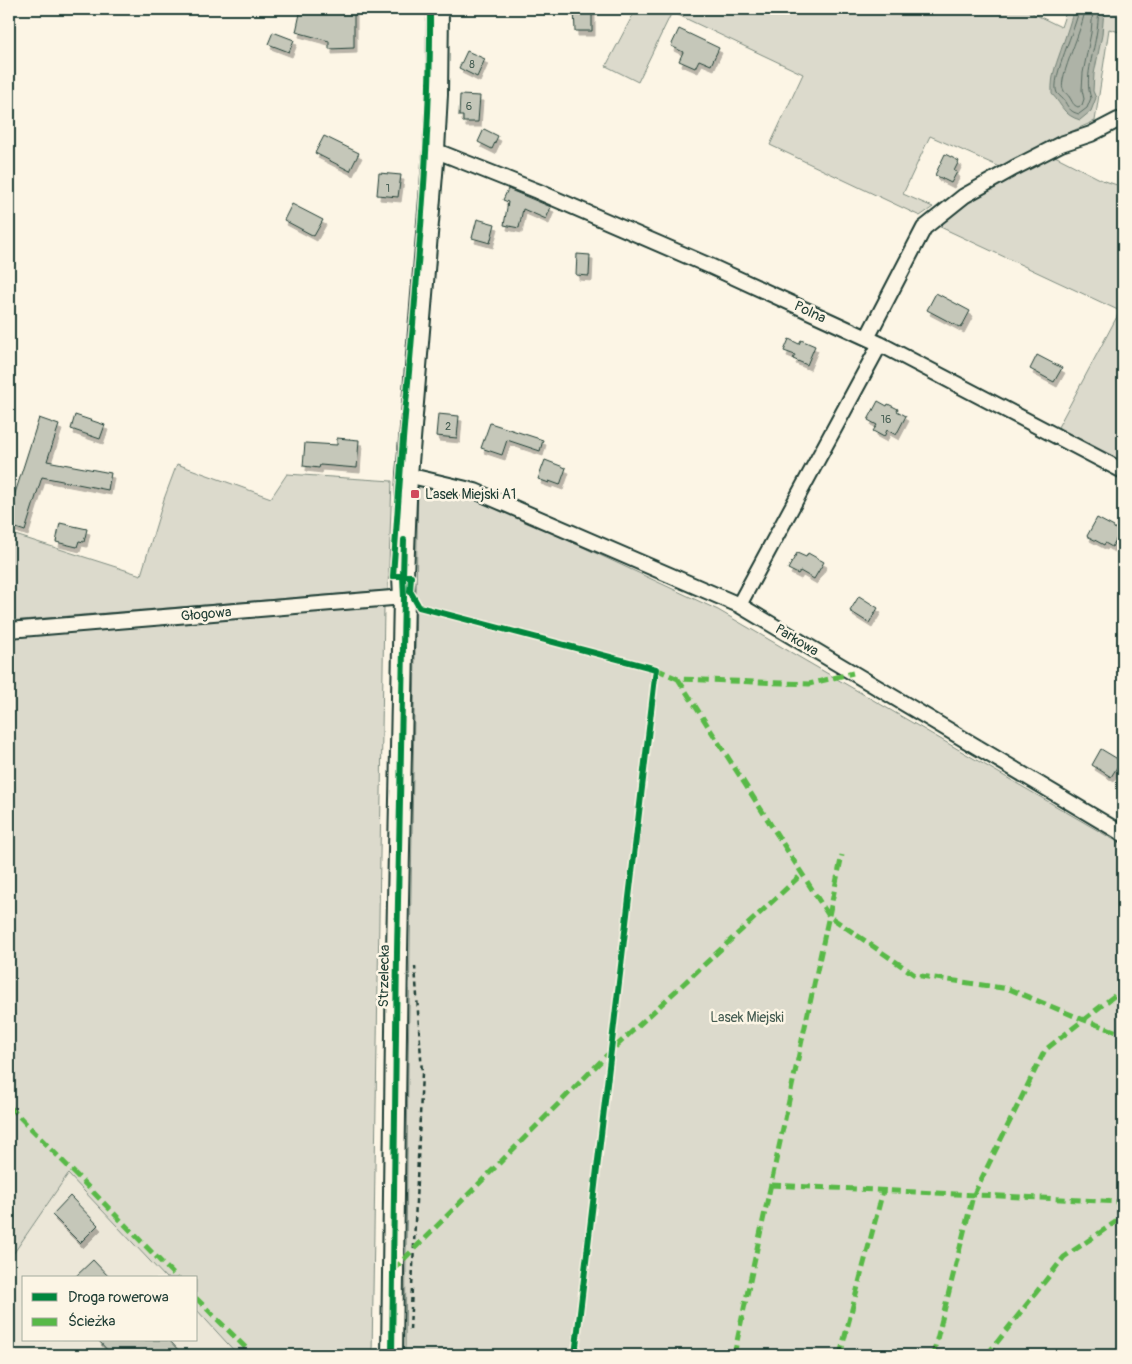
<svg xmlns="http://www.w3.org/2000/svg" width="1132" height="1364" viewBox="0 0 1132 1364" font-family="Pangolin,sans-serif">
  <defs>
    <filter id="shadow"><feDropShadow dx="3" dy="5" stdDeviation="0" flood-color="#0004"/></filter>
  </defs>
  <rect width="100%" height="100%" fill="#fcf5e5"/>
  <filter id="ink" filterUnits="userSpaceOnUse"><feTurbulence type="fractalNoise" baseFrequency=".02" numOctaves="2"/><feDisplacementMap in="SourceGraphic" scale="10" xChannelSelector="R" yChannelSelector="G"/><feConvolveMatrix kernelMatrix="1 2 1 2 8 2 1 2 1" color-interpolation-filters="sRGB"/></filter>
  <g filter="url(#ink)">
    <path fill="#ece7d8" d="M68 1174 166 1278H24V1340H196V1309L238 1355H9V1260Z"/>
    <path fill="#dcdacc" stroke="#7e8c80" d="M636 9H1024L1061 27 1067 9H1123V33L1109 29 1095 121 1061 136 1000 167 930 136 903 194 933 207 920 216 770 145 803 74 672 12 638 82 606 66Z
      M1053 155 1102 180 1123 187V466L1072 439 1058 427 1120 311 934 224 993 186Z
      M177 464 271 498 287 474 392 481 388 590 9 621V533L141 575 164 499Z
      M418 481 473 496 718 610 1123 845V1355H405L408 1068Z
      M384 607 372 1355H238L196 1309V1278H166L68 1174 9 1260V635Z"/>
    <path fill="#aeb3a7" stroke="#758479" d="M1074 9H1104L1102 35 1094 74 1093 91 1096 98 1091 111 1080 120C1063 115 1063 106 1052 94 1051 73 1057 63 1063 44 1067 32 1071 20 1074 9Z"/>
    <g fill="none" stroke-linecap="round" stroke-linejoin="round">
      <path stroke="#586c62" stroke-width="1" d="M1079 9C1077 27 1050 79 1057 93 1059 96 1063 98 1065 102 1069 109 1071 112 1079 114L1087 108 1091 98C1084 79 1093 56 1096 36 1098 27 1098 18 1099 9
        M1085 9C1084 27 1058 78 1063 89 1064 93 1069 95 1070 98 1073 103 1073 105 1078 107L1082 105 1084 99 1082 90 1083 73 1091 33 1093 9"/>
    </g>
    <path fill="#c5c7b9" stroke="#1f3d34" filter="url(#shadow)" d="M301 9H354V48L329 49V41L296 32Z
      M574 9H592V31H575Z
      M679 29 719 48 711 65 699 60 695 68 679 61 683 52 671 46Z
      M273 32 294 40 289 52 268 44Z
      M467 51 485 59 477 77 459 68Z
      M460 95 480 96 478 122H463V116H459Z
      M484 129 498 136 492 149 478 142Z
      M324 136 359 153 350 171 315 153Z
      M945 154 959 161 954 171 957 172 951 183 935 175Z
      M379 173 401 175 398 197 377 195Z
      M508 189 551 207 546 219 523 209 519 228 504 225 508 202 503 200Z
      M292 204 323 220 314 236 284 220Z
      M477 219 495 224 490 243 472 238Z
      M577 254 590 255 589 276 576 275Z
      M936 293 970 311 961 328 927 310Z
      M789 339 799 344 801 340 815 346 807 365 793 359 795 355 784 351Z
      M1037 355 1062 368 1054 382 1030 369Z
      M878 401 887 406 888 404 898 409 897 411 906 416 896 435 887 430 884 437 873 431 877 425 868 420Z
      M438 414 459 416 457 438 436 436Z
      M75 415 105 425 100 439 71 429Z
      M39 418 59 425 47 461 111 473 108 490 42 477 25 531 13 527 14 522 9 520V512Z
      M490 423 543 440 540 451 507 440 502 455 481 448Z
      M337 438 359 440 357 468 320 465 319 468 303 466 305 443 337 445Z
      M545 460 566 468 560 485 549 481V483L538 479Z
      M1097 518 1114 527V528L1120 532 1112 547 1105 543 1104 545 1087 536Z
      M60 523 87 529 84 542 79 541 77 547 56 542Z
      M797 553 806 557 808 553 824 562 814 579 800 571 798 574 788 569Z
      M859 596 878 608 869 623 850 611Z
      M1101 749 1121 761 1111 777 1092 765Z
      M70 1196 98 1225 80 1243 52 1215Z
      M93 1260 110 1278H74Z
      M98 1340H169L183 1355H112Z"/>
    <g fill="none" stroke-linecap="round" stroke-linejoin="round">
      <g stroke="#1f3d34" stroke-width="18">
        <path id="street" d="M434 150 537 191 710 266 867 338 924 228 964 196 1014 168 1061 144 1091 134 1118 120
          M867 338 880 344 739 605 1123 834
          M880 344 1123 471
          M407 475 475 491 739 605
          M9 630 404 597"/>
      </g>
      <g stroke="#1f3d34" stroke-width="24">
        <path id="secondary" d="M392 1355 397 952 404 597 403 576 407 475 434 150 437 94 438 9"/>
      </g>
      <path stroke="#1f3d34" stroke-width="2.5" stroke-dasharray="5 4" stroke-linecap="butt" d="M410 1330 422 1073 415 966"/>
      <use href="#street" stroke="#fcf5e5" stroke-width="14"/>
      <use href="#secondary" stroke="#fcf5e5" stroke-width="20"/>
      <path stroke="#58b947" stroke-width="5" stroke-dasharray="10 5" stroke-linecap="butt" d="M656 669 678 679 809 684 853 673
        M678 679 829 916 915 975 1009 989 1084 1020 1123 1034
        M9 1106 177 1278
        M771 1185 1123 1202
        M393 1270 611 1051 802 874
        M196 1298 253 1355
        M734 1355 842 855
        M840 1355 883 1191
        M933 1355 973 1196 1045 1050 1123 989
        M987 1355 1064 1257 1123 1217"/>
      <g stroke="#fcf5e5" stroke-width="9">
        <path id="cycleway" d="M430 9C431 130 419 251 409 372 402 440 398 508 393 576H411L410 591 419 607 656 669 575 1355
          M392 1355 397 952 404 597 403 576 404 540"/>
      </g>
      <use href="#cycleway" stroke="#00873e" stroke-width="6"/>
    </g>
  </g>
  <rect fill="#d1495b" stroke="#fcf5e5" stroke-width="2" x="410" y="489" width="10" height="10" rx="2.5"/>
  <g text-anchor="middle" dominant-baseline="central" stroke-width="5" stroke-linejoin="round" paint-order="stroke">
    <g font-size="11" fill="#486055">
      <text x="472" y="64">8</text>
      <text x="469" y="106">6</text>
      <text x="388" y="188">1</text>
      <text x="886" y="419">16</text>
      <text x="448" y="426">2</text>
    </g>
    <g font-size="14" fill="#1f3d34" stroke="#fcf5e5">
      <text transform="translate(810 312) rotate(25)">Polna</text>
      <text transform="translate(206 614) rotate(-5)">Głogowa</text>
      <text transform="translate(797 640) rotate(31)">Parkowa</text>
      <text transform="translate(384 976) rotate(-89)">Strzelecka</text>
    </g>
    <g font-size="14" fill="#1f3d34" stroke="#fcf5e5" text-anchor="start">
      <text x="425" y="494">Lasek Miejski A1</text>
    </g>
    <g font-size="14" fill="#455c52" stroke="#fcf5e5">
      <text x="747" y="1017">Lasek Miejski</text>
    </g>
  </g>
  <rect width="1132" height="1364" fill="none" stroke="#fcf5e5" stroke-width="30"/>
  <rect x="15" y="15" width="1102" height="1334" fill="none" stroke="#1f3d34" stroke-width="2" filter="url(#ink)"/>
  <rect x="22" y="1276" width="175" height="65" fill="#fcf5e5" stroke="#a4ab9e"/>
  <rect x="32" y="1293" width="25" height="8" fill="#00873e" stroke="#a4ab9e"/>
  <text x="68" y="1302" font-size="15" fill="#1f3d34">Droga rowerowa</text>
  <rect x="32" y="1318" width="25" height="8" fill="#58b947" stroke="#a4ab9e"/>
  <text x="68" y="1326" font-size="15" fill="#1f3d34">Ścieżka</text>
</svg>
